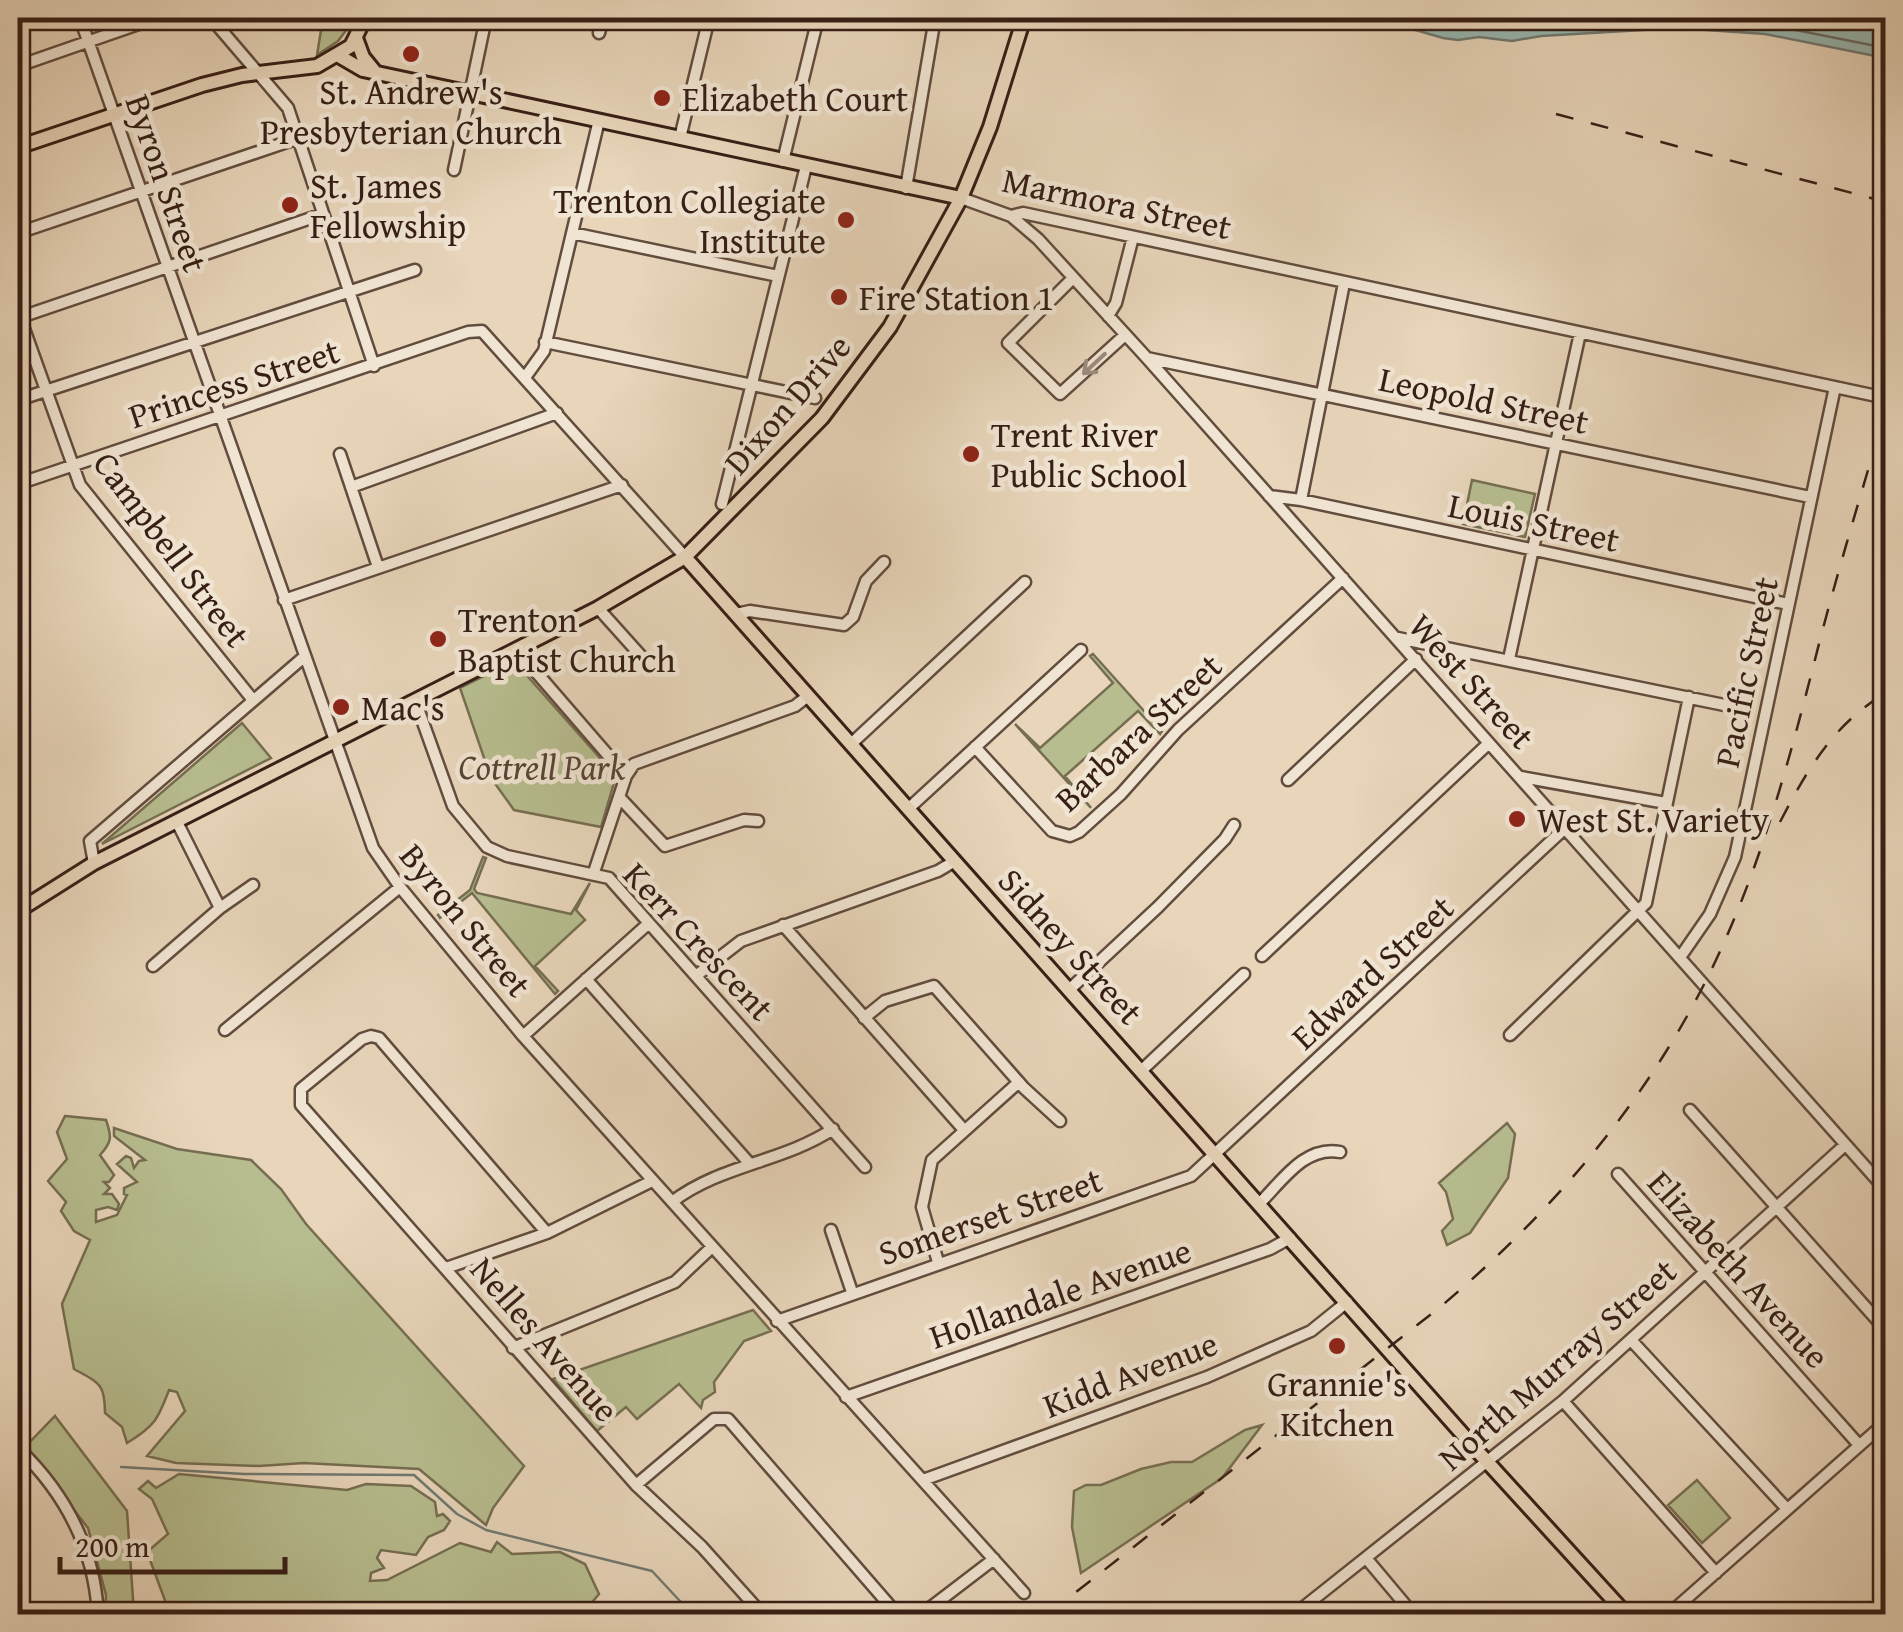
<svg xmlns="http://www.w3.org/2000/svg" width="1903" height="1632" viewBox="0 0 1903 1632" font-family="'Gentium Book Plus',serif">
  <rect width="100%" height="100%" fill="#e8d5ba"/>
  <filter id="stains"><feTurbulence type="fractalNoise" baseFrequency=".002" numOctaves="4"/><feColorMatrix values="0 0 0 0 .2 0 0 0 0 .09 0 0 0 0 .02 0 0 0 .5 -.17"/></filter>
  <radialGradient id="worn" r=".72"><stop offset=".6" stop-color="#630" stop-opacity="0"/><stop offset="1" stop-color="#630" stop-opacity=".3"/></radialGradient>
  <path fill="#b7bd8f" stroke="#766e52" stroke-width="2.5" d="M323 18 353 21 338 41 317 55Z
    M1472 480 1535 494 1525 537 1463 524Z
    M1093 654 1162 731 1160 734 1138 711 1065 776 1091 808 1015 724 1040 748 1113 683 1090 656Z
    M514 661 616 776 601 827 514 810 491 778 460 688Z
    M242 723 271 758 102 844Z
    M483 857 486 858 474 889 477 893 571 914 590 883 576 910 585 920 535 966 558 991 555 994 472 893 440 918 438 915 470 890Z
    M65 1116 106 1120C112 1137 112 1142 100 1155L114 1175 109 1182H104L110 1188 104 1194H112L119 1204 117 1210 108 1207 96 1210V1222L117 1215 127 1195 124 1194V1188L137 1182 117 1164 126 1156 131 1158 134 1168 139 1161 145 1160 114 1136V1128L177 1149 251 1160 281 1189 306 1224 524 1466 493 1508 486 1525 419 1469 304 1463 259 1466 176 1463 147 1456 185 1411 177 1392 169 1390C158 1419 155 1426 127 1443L122 1427 105 1413C105 1383 99 1383 74 1369L62 1304 90 1240 74 1231 61 1211 66 1202 48 1181 67 1159 57 1132Z
    M1507 1123 1515 1134 1508 1178 1470 1233 1447 1245 1442 1231 1453 1219 1446 1192 1439 1183Z
    M753 1310 771 1331 744 1341 714 1382 715 1392 703 1400 701 1408 679 1384 637 1419 626 1407 597 1431 553 1379Z
    M55 1416 127 1511 134 1614H105L106 1595 88 1528 25 1447Z
    M1262 1425 1222 1478 1081 1573 1072 1527 1074 1491 1086 1485H1101L1141 1469 1171 1462H1192L1245 1430Z
    M179 1474 347 1490 366 1484 411 1486 435 1502 437 1516 443 1514 450 1521 444 1530 428 1537 416 1555 381 1550 377 1558 384 1568 371 1573 370 1581 387 1580 460 1543 491 1552 497 1542 512 1554 560 1552 585 1564 599 1594 582 1614H170L147 1552 168 1534 152 1499 139 1489 148 1481 156 1488Z
    M1697 1480 1730 1518 1702 1543 1668 1505Z"/>
  <path fill="#97b8b2" stroke="#707a73" stroke-width="2.5" d="M1335 18H1885V58L1765 34 1677 28 1541 36 1512 41 1479 37 1458 40 1443 38 1388 22Z"/>
  <g fill="none" stroke-linecap="round" stroke-linejoin="round">
    <path stroke="#666b64" stroke-width="2.5" d="M1408 18 1458 30 1480 27 1512 30 1541 26 1677 18 1765 24 1886 48"/>
    <path stroke="#707a73" stroke-width="2.5" d="M121 1467 244 1474 414 1475 457 1514 486 1530 652 1571 692 1614
      M18 1486 30 1482
      M1016 1614 1029 1608 1035 1614"/>
    <g stroke="#624c3e" stroke-width="15">
      <path id="minor" d="M80 18 373 848 400 887 523 1036 1024 1593
        M211 18 288 108 374 366
        M599 33 603 18
        M18 66 156 18
        M680 138 709 18
        M783 161 818 18
        M454 170 486 18
        M906 188 935 18
        M961 198 1011 216 1023 213 1886 398
        M1011 216 1038 239 1146 357 1886 1190
        M18 233 299 138
        M572 233 778 276
        M1073 278 1008 343 1060 394 1125 335
        M18 312 80 485 253 700
        M1108 316 1116 303 1133 237
        M18 318 323 214
        M545 342 815 398
        M1147 358 1810 497
        M526 376 544 351 599 120
        M18 400 415 270
        M340 454 378 567
        M18 484 468 332 482 331 685 557
        M351 487 557 413
        M1269 496 1301 500 1788 604
        M1301 500 1344 283
        M722 504 806 166
        M284 600 622 485
        M598 608 650 666
        M736 614 750 611 844 625 853 617 866 581 884 562
        M1398 638 1734 707
        M517 650 626 776
        M1509 659 1580 333
        M415 700 453 806 487 847 507 856 609 878 865 1167
        M851 744 1025 582
        M975 747 1052 831 1070 836 1079 832 1121 794 1178 730 1343 578
        M1521 777 1666 803
        M1288 780 1416 659
        M620 798 665 846 744 820 758 821
        M908 809 1081 650
        M177 822 220 908
        M94 863 90 841 304 657
        M594 872 626 776 634 764 795 706 808 696
        M783 925 964 1130
        M1262 956 1489 743
        M1681 956 1710 914 1735 857 1835 387
        M153 966 220 908 253 885
        M697 975 741 941 938 871 955 861
        M586 979 750 1164
        M1070 989 1158 907 1225 839 1234 825
        M864 1018 885 1001 934 986 1024 1088 1060 1121
        M225 1030 400 887
        M1510 1035 1646 903 1689 697
        M523 1036 649 923
        M1142 1070 1244 974
        M1690 1110 1886 1330
        M1618 1174 1859 1445
        M672 1202C720 1165 783 1162 833 1129
        M1259 1204C1282 1181 1305 1145 1340 1152
        M831 1230 852 1292
        M547 1233 379 1038 371 1036 362 1039 301 1089V1105L636 1485 702 1547 762 1614
        M938 1262 922 1207 932 1160 1019 1082
        M446 1268 547 1233 652 1181
        M777 1321 1191 1176 1564 829
        M1631 1340 1787 1509
        M513 1348 675 1282 712 1247
        M846 1397 1270 1249 1290 1238
        M1563 1401 1716 1573
        M18 1448C65 1493 94 1549 98 1614
        M923 1480 1207 1377 1311 1331 1347 1302
        M636 1485 714 1419H728L897 1614
        M1366 1558 1413 1614
        M922 1614 994 1559
        M1295 1614 1563 1401 1845 1145
        M1460 1614 1464 1611
        M1669 1614 1886 1422"/>
    </g>
    <g stroke="#361e15" stroke-width="18">
      <path id="major" d="M356 38 363 57 376 73
        M339 56 363 70 961 198
        M18 147 202 85 242 75 317 66 351 46 365 18
        M685 557 1481 1455 1626 1614
        M18 911 94 863 598 608 685 557 822 418 890 327 961 198 990 127 1024 18"/>
    </g>
    <use href="#minor" stroke="#f0e4d2" stroke-width="10"/>
    <use href="#major" stroke="#e8d5ba" stroke-width="12"/>
    <path stroke="#361e15" stroke-width="2.5" stroke-dasharray="18 18" stroke-linecap="butt" d="M1556 114 1886 202
      M1780 822C1807 770 1834 723 1886 693
      M1048 1614 1439 1308C1554 1211 1652 1096 1716 960 1765 856 1793 746 1821 636 1841 560 1864 484 1886 409"/>
  </g>
  <defs><path id="oneway-shaft" d="M-6 0H5M1.5-3L5.5 0L1.5 3" fill="none" stroke-width="1.6" stroke-linecap="round" stroke-linejoin="round" transform="scale(2.5)"/></defs>
  <use stroke="#9c8b7d" href="#oneway-shaft" transform="translate(1094 364) rotate(137)"/>
  <g fill="#8f2418" stroke="#f0e4d2" stroke-width="4">
    <circle cx="411" cy="54" r="10"/>
    <circle cx="662" cy="98" r="10"/>
    <circle cx="290" cy="205" r="10"/>
    <circle cx="846" cy="220" r="10"/>
    <circle cx="839" cy="297" r="10"/>
    <circle cx="971" cy="454" r="10"/>
    <circle cx="438" cy="639" r="10"/>
    <circle cx="341" cy="707" r="10"/>
    <circle cx="1517" cy="819" r="10"/>
    <circle cx="1337" cy="1346" r="10"/>
  </g>
  <g text-anchor="middle" dominant-baseline="central" stroke-width="9" stroke-linejoin="round" paint-order="stroke">
    <g font-size="35" fill="#361e15" stroke="#f0e4d2" text-anchor="start">
      <text x="411" y="91" text-anchor="middle">St. Andrew's<tspan x="411" dy="40">Presbyterian Church</tspan></text>
      <text x="682" y="98">Elizabeth Court</text>
      <text x="310" y="185">St. James<tspan x="310" dy="40">Fellowship</tspan></text>
      <text x="826" y="200" text-anchor="end">Trenton Collegiate<tspan x="826" dy="40">Institute</tspan></text>
      <text x="859" y="297">Fire Station 1</text>
      <text x="991" y="434">Trent River<tspan x="991" dy="40">Public School</tspan></text>
      <text x="458" y="619">Trenton<tspan x="458" dy="40">Baptist Church</tspan></text>
      <text x="361" y="707">Mac's</text>
      <text x="1537" y="819">West St. Variety</text>
      <text x="1337" y="1383" text-anchor="middle">Grannie's<tspan x="1337" dy="40">Kitchen</tspan></text>
    </g>
    <g font-size="35" fill="#361e15" stroke="#f0e4d2">
      <text transform="translate(167 183) rotate(71)">Byron Street</text>
      <text transform="translate(1117 203) rotate(12)">Marmora Street</text>
      <text transform="translate(234 383) rotate(-18)">Princess Street</text>
      <text transform="translate(1484 400) rotate(12)">Leopold Street</text>
      <text transform="translate(787 404) rotate(-49)">Dixon Drive</text>
      <text transform="translate(1534 522) rotate(12)">Louis Street</text>
      <text transform="translate(172 549) rotate(53)">Campbell Street</text>
      <text transform="translate(1746 672) rotate(-78)">Pacific Street</text>
      <text transform="translate(1472 681) rotate(48)">West Street</text>
      <text transform="translate(1138 732) rotate(-43)">Barbara Street</text>
      <text transform="translate(466 920) rotate(51)">Byron Street</text>
      <text transform="translate(699 941) rotate(47)">Kerr Crescent</text>
      <text transform="translate(1071 946) rotate(48)">Sidney Street</text>
      <text transform="translate(1372 972) rotate(-43)">Edward Street</text>
      <text transform="translate(990 1216) rotate(-19)">Somerset Street</text>
      <text transform="translate(1739 1269) rotate(48)">Elizabeth Avenue</text>
      <text transform="translate(1060 1293) rotate(-19)">Hollandale Avenue</text>
      <text transform="translate(545 1339) rotate(49)">Nelles Avenue</text>
      <text transform="translate(1557 1364) rotate(-41)">North Murray Street</text>
      <text transform="translate(1130 1374) rotate(-21)">Kidd Avenue</text>
    </g>
    <g font-size="35" font-style="italic" fill="#564634" stroke="#f0e4d2">
      <text x="542" y="766">Cottrell Park</text>
    </g>
  </g>
  <rect width="1903" height="1632" fill="none" stroke="#e8d5ba" stroke-width="60"/>
  <rect x="20" y="20" width="1863" height="1592" fill="none" stroke="#361e15" stroke-width="5"/>
  <rect x="30" y="30" width="1843" height="1572" fill="none" stroke="#361e15" stroke-width="2.5"/>
  <path d="M60 1557v15h225v-15" fill="none" stroke="#361e15" stroke-width="5"/>
  <text x="75" y="1557" font-size="30" fill="#361e15" stroke="#f0e4d2" stroke-width="8" paint-order="stroke">200 m</text>
  <rect width="100%" height="100%" filter="url(#stains)"/>
  <rect width="100%" height="100%" fill="url(#worn)"/>
</svg>
